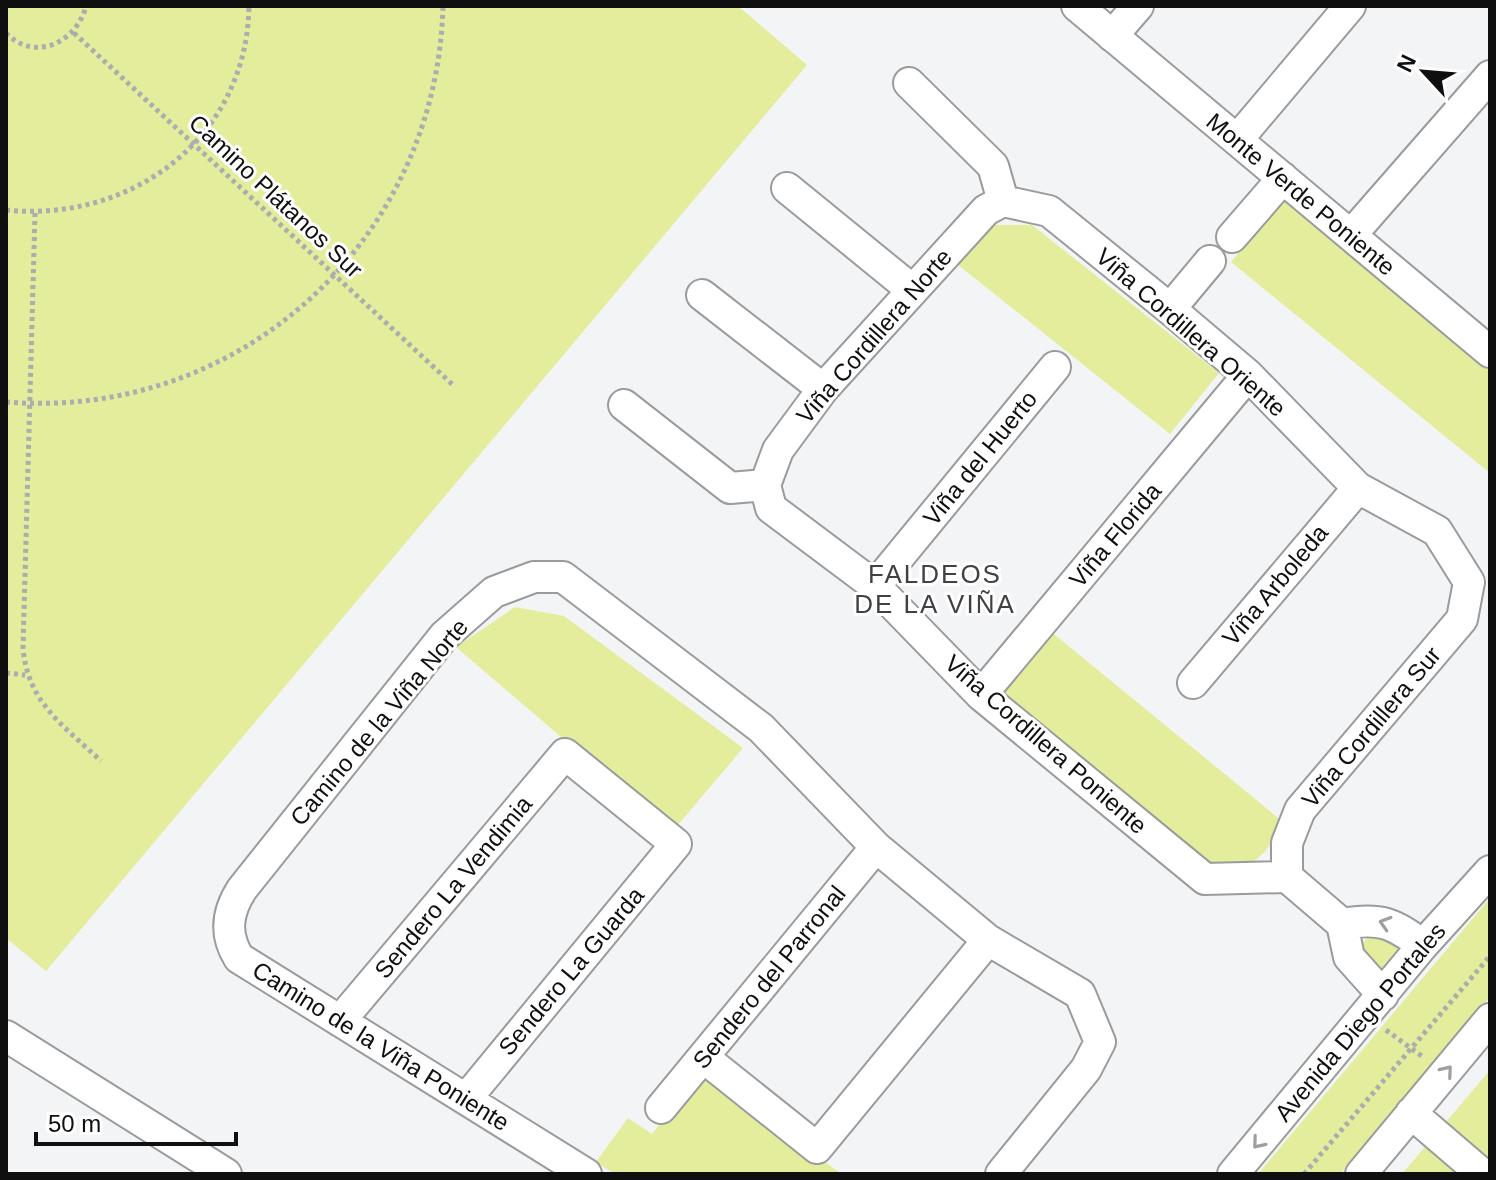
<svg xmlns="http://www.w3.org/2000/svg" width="1496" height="1180" viewBox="0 0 1496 1180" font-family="Arial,sans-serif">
  <rect width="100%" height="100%" fill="#f3f4f6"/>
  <path fill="#e3ed9b" d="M6 6H738L807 65 46 971 6 938Z
    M1283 200 1490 371V473L1231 262Z
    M988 225H1032L1219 373 1170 434 957 264Z
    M515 607 564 616 743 748 672 832 456 647Z
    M1049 630 1282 821C1266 858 1253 871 1210 866L1004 694 1003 683Z
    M1490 898V997L1340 1174H1258Z
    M1376 930 1401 944 1377 974 1358 947Z
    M702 1069 841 1174H615L596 1162 628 1118 652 1134Z
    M1490 1070V1174H1402Z"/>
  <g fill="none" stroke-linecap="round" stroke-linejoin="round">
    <g stroke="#9a9b9d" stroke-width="34">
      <path id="minor" d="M1077 6 1490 352
        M1112 36 1138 6
        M909 83 993 166 1003 201
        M1237 140 1350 6
        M787 188 911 289
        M1003 201 1049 211 1170 309 1248 375 1358 488 1437 531 1469 582 1462 619 1300 810 1287 843V877
        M1351 235 1490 76
        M1232 237 1283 178
        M702 295 823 389
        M1170 309 1210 261
        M624 405 730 488 765 485
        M765 485 771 508 875 586 981 695 1205 879 1287 877
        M765 485 778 450 823 389 986 210 1003 201
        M875 586 1055 367
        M1193 683 1358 488
        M981 695 1248 375
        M1287 877 1342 924 1349 957 1383 995
        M1342 924C1381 917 1392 923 1423 945
        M340 1021 565 754 676 844 466 1099
        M6 1036 226 1174
        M703 1057 817 1148 988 940
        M661 1108 876 847
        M1411 1113 1482 1174
        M586 1174 239 958C224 934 227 912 242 889L444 636 494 592 534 577H563L761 728 876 847 988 940 1080 994 1100 1042 1086 1069 1001 1174
        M1233 1174 1423 945 1490 871
        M1361 1174 1490 1019"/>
    </g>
    <path stroke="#acadaf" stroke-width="5" stroke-dasharray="4 4" stroke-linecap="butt" d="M6 33C35 63 77 42 86 6
      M74 33 453 385
      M6 210C131 223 247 138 249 6
      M35 213 23 648C28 703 63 725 101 761
      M6 402C240 421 437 240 443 6
      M6 673 25 675
      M1386 1030 1423 1057
      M1304 1174 1490 956"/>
    <use href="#minor" stroke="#fff" stroke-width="30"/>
  </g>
  <defs><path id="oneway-chevron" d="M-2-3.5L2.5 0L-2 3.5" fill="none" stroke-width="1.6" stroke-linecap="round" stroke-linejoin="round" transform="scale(2)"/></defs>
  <g stroke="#9f9f9f">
    <use href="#oneway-chevron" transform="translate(1385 923) rotate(-163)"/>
    <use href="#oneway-chevron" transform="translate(1447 1071) rotate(-50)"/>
    <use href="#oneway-chevron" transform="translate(1258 1143) rotate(130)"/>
  </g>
  <g text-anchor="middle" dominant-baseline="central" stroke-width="6" stroke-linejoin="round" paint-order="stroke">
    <g font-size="24" fill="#0f0f10" stroke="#fff">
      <text transform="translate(1301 194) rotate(40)">Monte Verde Poniente</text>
      <text transform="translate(276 196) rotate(43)">Camino Plátanos Sur</text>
      <text transform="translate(1191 332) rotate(41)">Viña Cordillera Oriente</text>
      <text transform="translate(874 336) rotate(-49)">Viña Cordillera Norte</text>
      <text transform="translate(980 458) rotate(-51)">Viña del Huerto</text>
      <text transform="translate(1115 535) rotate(-50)">Viña Florida</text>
      <text transform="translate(1275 585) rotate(-50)">Viña Arboleda</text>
      <text transform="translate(379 722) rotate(-50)">Camino de la Viña Norte</text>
      <text transform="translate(1371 727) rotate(-50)">Viña Cordillera Sur</text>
      <text transform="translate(1046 744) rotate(41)">Viña Cordillera Poniente</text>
      <text transform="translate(453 887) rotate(-50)">Sendero La Vendimia</text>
      <text transform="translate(571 971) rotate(-50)">Sendero La Guarda</text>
      <text transform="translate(769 977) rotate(-51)">Sendero del Parronal</text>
      <text transform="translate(1360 1022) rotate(-50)">Avenida Diego Portales</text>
      <text transform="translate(381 1046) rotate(32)">Camino de la Viña Poniente</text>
    </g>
    <g font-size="26" letter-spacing="2" fill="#414143" stroke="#fff">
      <text x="935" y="574">FALDEOS<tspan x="935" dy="30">DE LA VIÑA</tspan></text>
    </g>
  </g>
  <rect width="1496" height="1180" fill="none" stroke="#0f0f10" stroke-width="16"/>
  <g transform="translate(1424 72) rotate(296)" stroke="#ffffff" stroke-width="6" paint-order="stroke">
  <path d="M0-6L14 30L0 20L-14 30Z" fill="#0f0f10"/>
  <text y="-12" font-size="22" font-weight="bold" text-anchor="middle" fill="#0f0f10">N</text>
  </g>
  <path d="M36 1132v12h200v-12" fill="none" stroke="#0f0f10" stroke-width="4"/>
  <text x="48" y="1132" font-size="24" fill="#0f0f10" stroke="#ffffff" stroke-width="6" paint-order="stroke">50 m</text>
</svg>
